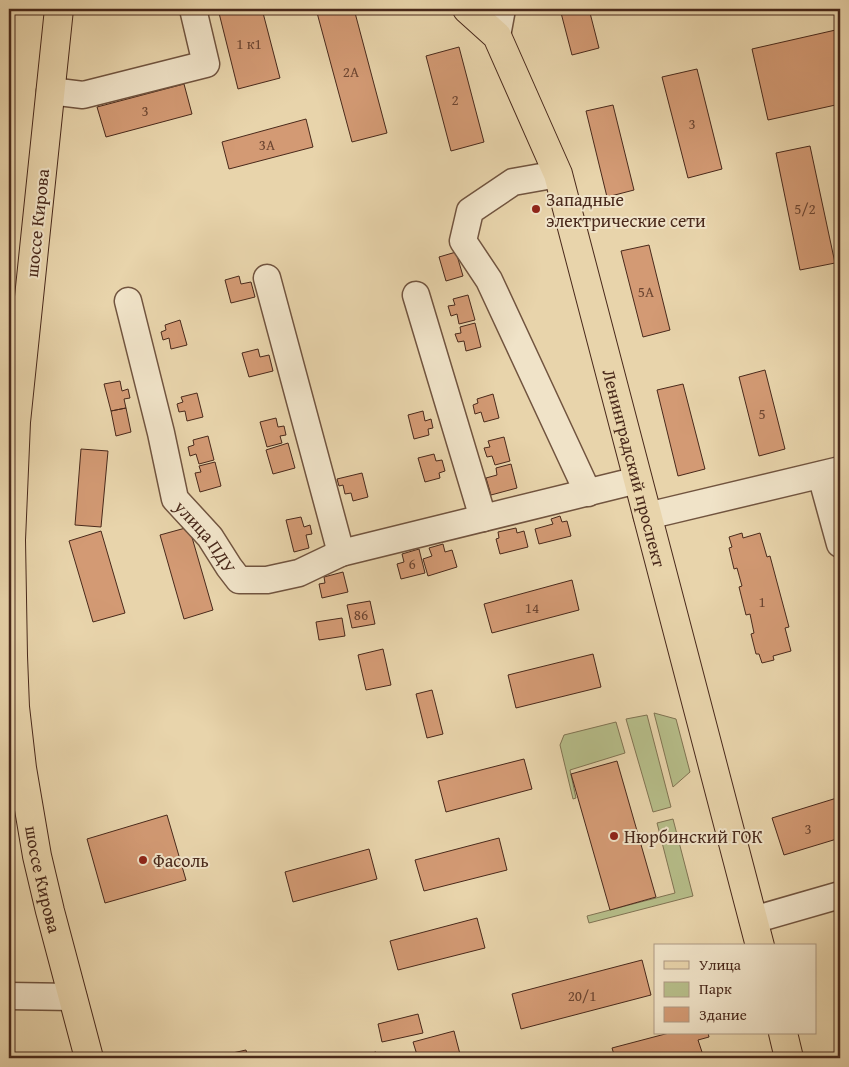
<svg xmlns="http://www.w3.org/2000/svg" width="849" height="1067" viewBox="0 0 849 1067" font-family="'Gentium Book Plus',serif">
  <rect width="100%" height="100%" fill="#e8d4ab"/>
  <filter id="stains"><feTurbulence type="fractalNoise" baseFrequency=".004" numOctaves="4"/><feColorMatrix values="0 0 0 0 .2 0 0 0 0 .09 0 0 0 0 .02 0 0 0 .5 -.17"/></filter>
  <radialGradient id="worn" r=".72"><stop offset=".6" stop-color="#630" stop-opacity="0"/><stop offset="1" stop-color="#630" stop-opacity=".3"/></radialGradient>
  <path fill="#b6bd89" stroke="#807352" d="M654 713 676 719 690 772 673 787Z
    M647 715 671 807 653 812 626 719Z
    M616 722 625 753 570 770 576 798 573 799 560 745 564 735Z
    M673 819 693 896 589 923 587 916 675 893 657 823Z"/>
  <path fill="#d39a74" stroke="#49291b" d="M218 9H262L280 78 238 89Z
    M316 9H354L387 133 352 142Z
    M560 9H589L599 48 572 55Z
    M840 29V104L768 120 752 49Z
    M459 47 484 142 451 151 426 56Z
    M697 69 722 169 688 178 662 77Z
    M184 84 192 114 106 137 97 107Z
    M613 105 634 190 607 197 586 111Z
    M306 119 313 147 229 169 222 142Z
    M810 146 835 263 800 270 776 153Z
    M649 245 670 330 643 337 621 251Z
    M456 252 463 276 446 281 439 257Z
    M239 276 241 284 251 282 255 297 231 303 225 280Z
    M468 295 475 320 459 324 457 314 451 316 448 306 455 305 453 299Z
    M180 320 187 345 171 349 169 338 163 340 161 332 166 330 165 325Z
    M475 323 481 347 466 351 464 341 458 342 455 334 461 333 460 327Z
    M258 349 260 357 269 355 273 371 249 377 242 353Z
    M765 370 785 449 759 456 739 377Z
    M120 381 122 391 128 389 130 398 124 399 126 408 111 411 104 384Z
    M683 384 705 469 678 476 657 390Z
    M197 393 203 417 187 421 185 411 179 412 177 404 183 402 181 397Z
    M493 394 499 418 484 422 481 412 475 414 473 405 478 403 477 399Z
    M126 408 131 432 116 436 111 411Z
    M423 411 425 421 431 419 433 428 428 429 429 435 414 439 408 415Z
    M276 418 278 427 284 426 286 435 280 436 282 443 267 447 260 422Z
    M208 436 214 460 199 464 196 454 190 456 188 447 194 445 193 440Z
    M504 437 510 461 495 465 492 456 487 457 484 448 490 447 488 441Z
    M288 443 295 468 273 474 266 450Z
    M81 449 108 451 101 527 75 525Z
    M434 454 436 461 442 460 445 471 439 473 440 478 425 482 418 458Z
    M215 462 221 486 200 492 195 473 201 472 199 466Z
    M511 464 517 488 491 495 486 478 497 475 496 468Z
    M362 473 368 497 353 501 351 493 345 494 343 485 339 486 337 479Z
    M560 516 562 522 567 521 571 536 539 544 535 529 553 524 551 519Z
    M301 517 304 527 310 525 312 534 306 535 309 548 294 552 286 520Z
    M189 527 213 610 184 619 160 535Z
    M516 528 517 533 524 531 528 547 500 554 496 539 499 538 498 532Z
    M101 531 125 613 93 622 69 541Z
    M742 533 743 538 760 533 767 557 770 556 789 627 785 628 791 651 773 656 774 660 762 663 759 654H756L751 634 754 633 750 614 746 615 739 587 742 586 737 568 734 569 729 548 732 547 729 537Z
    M443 544 445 552 452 550 457 567 428 576 423 559 432 556 429 548Z
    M419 549 425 573 401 579 397 564 404 562 402 554Z
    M343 572 348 592 322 598 319 584 325 583 324 577Z
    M572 580 579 610 492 633 484 604Z
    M370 601 375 624 352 628 347 605Z
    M342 618 345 636 319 640 316 622Z
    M383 649 391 685 366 690 358 655Z
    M593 654 601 687 516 708 508 675Z
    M432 690 443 734 427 738 416 694Z
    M524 759 532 789 446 812 438 781Z
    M617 761 656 897 610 910 571 774Z
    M840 797V838L784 855 772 818Z
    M167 815 186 880 105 903 87 839Z
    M499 838 507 870 424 891 415 860Z
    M369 849 377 879 293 902 285 872Z
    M477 918 485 948 398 970 390 941Z
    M642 960 651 995 521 1029 512 994Z
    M418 1014 423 1033 382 1042 378 1024Z
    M454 1031 461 1058H418L413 1042Z
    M669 1033H708L709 1037 698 1040 704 1058H615L612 1048Z
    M246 1050 248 1058H210Z
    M376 1052 378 1058H349Z"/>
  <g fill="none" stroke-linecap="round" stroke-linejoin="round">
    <g stroke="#71543f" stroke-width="29">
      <g id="minor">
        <path d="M497 36 502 9"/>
        <path d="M50 91 83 95 206 64 193 9"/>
        <path d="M558 174 513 182 470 211 463 241 489 280 588 493"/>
        <path d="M267 278 341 553"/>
        <path d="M416 295 483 518"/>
        <path id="s1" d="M128 301 161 433 175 499 210 537 229 567 239 580H267L299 573 341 553 638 480"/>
        <path d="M821 475 840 544"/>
        <path d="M647 516 840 470"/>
        <path d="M753 920 840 895"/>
        <path d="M9 996 73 997"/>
      </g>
    </g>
    <g stroke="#49291b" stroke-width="30">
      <g id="major">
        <path id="s2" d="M59 9 16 422 11 540 13 656 15 707 22 768 37 856 50 911 89 1058"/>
        <path id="s3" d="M467 9 497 36 558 174 760 946"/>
        <path d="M783 1033 789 1058"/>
      </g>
    </g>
    <use href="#minor" stroke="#f0e3c8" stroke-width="26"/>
    <use href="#major" stroke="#e8d4ab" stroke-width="28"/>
  </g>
  <g fill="#8f2418" stroke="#f0e3c8" stroke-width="2">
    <circle cx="536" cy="209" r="5"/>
    <circle cx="614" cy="836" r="5"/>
    <circle cx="143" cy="860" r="5"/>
  </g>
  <g text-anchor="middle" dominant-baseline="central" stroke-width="4" stroke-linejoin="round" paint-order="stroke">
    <g font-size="15" fill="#6c4531">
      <text x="249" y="43">1 к1</text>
      <text x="351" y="71">2А</text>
      <text x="455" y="99">2</text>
      <text x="145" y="110">3</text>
      <text x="692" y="123">3</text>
      <text x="267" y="144">3А</text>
      <text x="805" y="208">5/2</text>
      <text x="646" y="291">5А</text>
      <text x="762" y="413">5</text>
      <text x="412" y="563">6</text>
      <text x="762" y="601">1</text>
      <text x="532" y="607">14</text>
      <text x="361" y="614">86</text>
      <text x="808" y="828">3</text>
      <text x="582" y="995">20/1</text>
    </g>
    <g font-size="18" fill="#49291b" stroke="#f0e3c8" text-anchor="start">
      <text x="546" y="199">Западные<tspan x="546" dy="21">электрические сети</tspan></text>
      <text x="624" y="836">Нюрбинский ГОК</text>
      <text x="153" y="860">Фасоль</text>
    </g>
    <g font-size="18" fill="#49291b" stroke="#f0e3c8">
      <text transform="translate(37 223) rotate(-84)">шоссе Кирова</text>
      <text stroke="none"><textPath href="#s3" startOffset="495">Ленинградский проспект</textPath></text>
      <text stroke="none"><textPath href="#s1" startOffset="252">улица ПДУ</textPath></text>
      <text stroke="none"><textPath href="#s2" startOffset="875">шоссе Кирова</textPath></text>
    </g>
  </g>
  <rect width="849" height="1067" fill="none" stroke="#e8d4ab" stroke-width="30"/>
  <rect x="10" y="10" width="829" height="1047" fill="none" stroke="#49291b" stroke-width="2.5"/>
  <rect x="15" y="15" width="819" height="1037" fill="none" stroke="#49291b"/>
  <rect x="654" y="944" width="162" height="90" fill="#f0e3c8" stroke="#ad9983"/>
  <rect x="664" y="961" width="25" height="8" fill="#e8d4ab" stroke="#ad9983"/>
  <text x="699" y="970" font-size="15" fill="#49291b">Улица</text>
  <rect x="664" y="982" width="25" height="15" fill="#b6bd89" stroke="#ad9983"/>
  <text x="699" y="994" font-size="15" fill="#49291b">Парк</text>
  <rect x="664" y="1007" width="25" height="15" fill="#d39a74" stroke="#ad9983"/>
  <text x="699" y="1020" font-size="15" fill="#49291b">Здание</text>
  <rect width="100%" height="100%" filter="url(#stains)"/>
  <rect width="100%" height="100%" fill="url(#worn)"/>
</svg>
